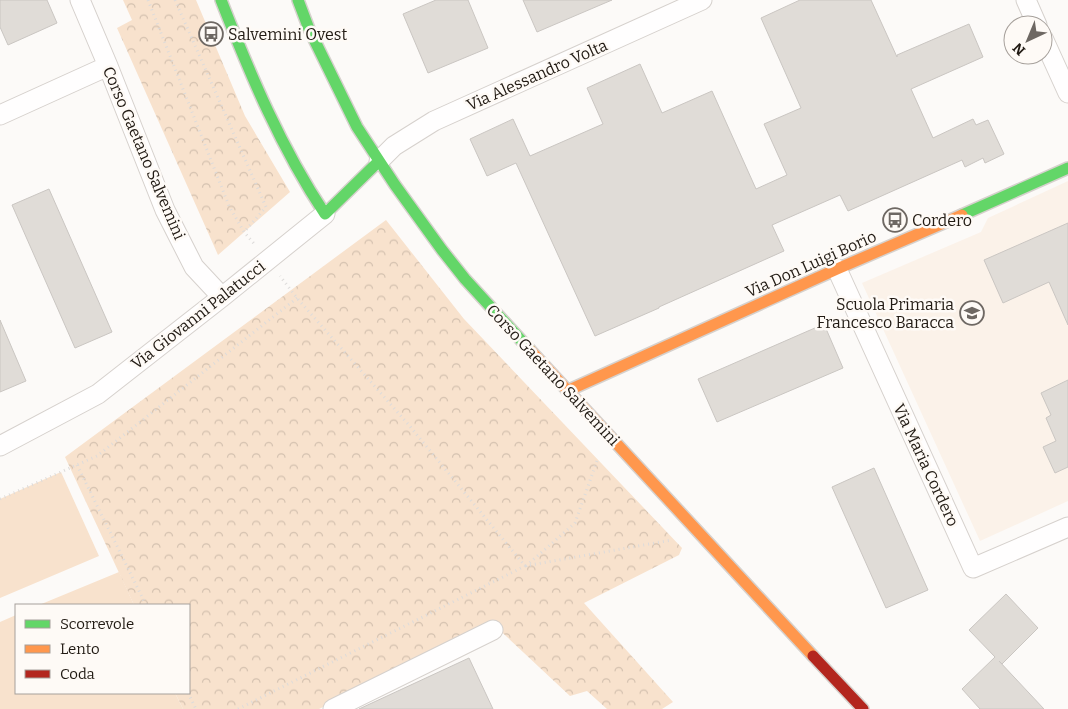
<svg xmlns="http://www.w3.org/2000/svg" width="1068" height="709" viewBox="0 0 1068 709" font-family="Bitter,serif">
  <defs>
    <pattern id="park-crowns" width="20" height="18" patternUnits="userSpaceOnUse" patternTransform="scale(1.25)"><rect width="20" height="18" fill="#f8e2cd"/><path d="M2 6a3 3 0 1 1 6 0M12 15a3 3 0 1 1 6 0" fill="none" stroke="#d4c1af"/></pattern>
  </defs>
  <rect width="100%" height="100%" fill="#fcfaf8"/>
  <path fill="#fbf2e9" d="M1068 181V501L980 541 862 283 981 232 988 218Z"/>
  <path fill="url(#park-crowns)" d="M123 0H196L245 116 290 192 218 255 117 28 132 20Z
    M386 220 464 319 682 548 679 555 584 603 673 702 662 709H607L587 691 570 696 492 623 319 709H183L175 693H189V605H134L65 457Z"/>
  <path fill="#f8e2cd" d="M61 472 99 556 0 598V499Z
    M119 572 134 605H39Z
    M16 615V693H175L183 709H0V622Z"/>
  <path fill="#e0dcd7" stroke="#cac6c2" d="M0 0H47L57 23 8 45 0 27Z
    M436 0H468L488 48 428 73 403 14Z
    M523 0H612L537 32Z
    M800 0H871L897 57V55L969 24 983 57 911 89 933 138 973 119 976 125 988 120 1004 154 985 163 983 158 965 167 962 160 848 211 840 195 772 225 784 251 659 307V308L595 336 516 163 487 176 470 139 513 119 530 156 603 124 587 88 640 64 662 113 712 91 756 189 787 175 764 124 801 108 761 18Z
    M49 189 112 332 75 348 12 205Z
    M1068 223V325L1049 282 1003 303 984 260Z
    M0 320 26 381 0 392Z
    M824 324 843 368 717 422 698 379Z
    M1068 380V467L1055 473 1043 447 1056 441 1046 418 1051 415 1041 393Z
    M874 468 928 590 886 608 832 487Z
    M1006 594 1038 628 1002 664 999 661 1044 709H980L962 689 995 657 969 630Z
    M469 658 493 709H359Z"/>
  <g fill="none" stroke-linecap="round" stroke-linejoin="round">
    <g stroke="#d6d1cd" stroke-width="21">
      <path id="street" d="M80 0 108 66 165 210 194 267 222 297
        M1026 0 1037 25
        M1043 38 1068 93
        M0 115 108 66
        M379 161 394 146 434 121 702 0
        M837 269 973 568 1068 527
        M0 446 98 394 222 297 325 214
        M333 709 493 630"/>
    </g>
    <g stroke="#d6d1cd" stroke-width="14">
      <path id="fast" d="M221 0C250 74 281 148 325 214L379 161
        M298 0 309 29 357 127 395 185 442 250 465 279 530 350
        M962 215 1068 168"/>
    </g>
    <g stroke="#d6d1cd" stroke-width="14">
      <path id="slow" d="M530 350 813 656
        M567 391 837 269 962 215"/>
    </g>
    <g stroke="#d6d1cd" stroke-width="14">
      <path id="jam" d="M813 656 863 709"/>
    </g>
    <path stroke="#dddbda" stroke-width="3" stroke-dasharray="1 4" stroke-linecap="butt" d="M148 0 229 206 244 232 256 246
      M175 0 266 207 244 232
      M77 465 146 605
      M0 499 97 456 297 298
      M525 566 672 540
      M526 566 575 523 598 458
      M188 693 196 709
      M238 709 525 566 408 424 297 298 280 276"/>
    <use href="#street" stroke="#fffefe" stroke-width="19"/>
    <use href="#fast" stroke="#63d668" stroke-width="11"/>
    <use href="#slow" stroke="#ff974d" stroke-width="11"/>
    <use href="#jam" stroke="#b3261e" stroke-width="11"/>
  </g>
  <defs>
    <g id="bus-ring" transform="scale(1.25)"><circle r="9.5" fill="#fefaf6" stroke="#6e6863" stroke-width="1.5"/><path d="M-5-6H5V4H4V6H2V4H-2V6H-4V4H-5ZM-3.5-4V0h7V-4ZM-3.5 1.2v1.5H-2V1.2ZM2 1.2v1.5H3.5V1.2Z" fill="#6e6863"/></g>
    <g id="school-ring" transform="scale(1.25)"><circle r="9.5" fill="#fefaf6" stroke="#6e6863" stroke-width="1.5"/><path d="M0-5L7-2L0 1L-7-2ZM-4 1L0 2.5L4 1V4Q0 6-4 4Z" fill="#6e6863"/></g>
  </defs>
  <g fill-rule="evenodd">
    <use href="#bus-ring" x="211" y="34"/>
    <use href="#bus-ring" x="895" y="220"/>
    <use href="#school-ring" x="972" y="313"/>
  </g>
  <g text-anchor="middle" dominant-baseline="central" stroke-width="5" stroke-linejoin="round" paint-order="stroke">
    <g font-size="16" fill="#211a13" stroke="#fefaf6" text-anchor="start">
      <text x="228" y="34">Salvemini Ovest</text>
      <text x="912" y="220">Cordero</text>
      <text x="954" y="304" text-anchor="end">Scuola Primaria<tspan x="954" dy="18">Francesco Baracca</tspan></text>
    </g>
    <g font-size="16" fill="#211a13" stroke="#fefaf6">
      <text transform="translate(537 75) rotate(-24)">Via Alessandro Volta</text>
      <text transform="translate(144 153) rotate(67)">Corso Gaetano Salvemini</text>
      <text transform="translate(811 264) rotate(-24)">Via Don Luigi Borio</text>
      <text transform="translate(198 315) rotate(-38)">Via Giovanni Palatucci</text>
      <text transform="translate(553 375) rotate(47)">Corso Gaetano Salvemini</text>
      <text transform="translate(926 465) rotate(65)">Via Maria Cordero</text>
    </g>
  </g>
  <rect x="15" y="604" width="175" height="90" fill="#fefaf6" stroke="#a6a09b"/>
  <rect x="25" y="620" width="25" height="8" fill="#63d668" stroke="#a6a09b"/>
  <text x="60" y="629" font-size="15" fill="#211a13">Scorrevole</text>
  <rect x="25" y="645" width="25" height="8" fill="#ff974d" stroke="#a6a09b"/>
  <text x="60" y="654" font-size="15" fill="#211a13">Lento</text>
  <rect x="25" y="670" width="25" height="8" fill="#b3261e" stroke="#a6a09b"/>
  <text x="60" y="679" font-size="15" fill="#211a13">Coda</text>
  <g transform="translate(1028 40) rotate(224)"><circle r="24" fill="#fefaf6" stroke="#a6a09b"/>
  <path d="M0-4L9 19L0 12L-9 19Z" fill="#6e6863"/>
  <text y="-8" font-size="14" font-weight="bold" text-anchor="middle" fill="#211a13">N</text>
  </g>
</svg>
